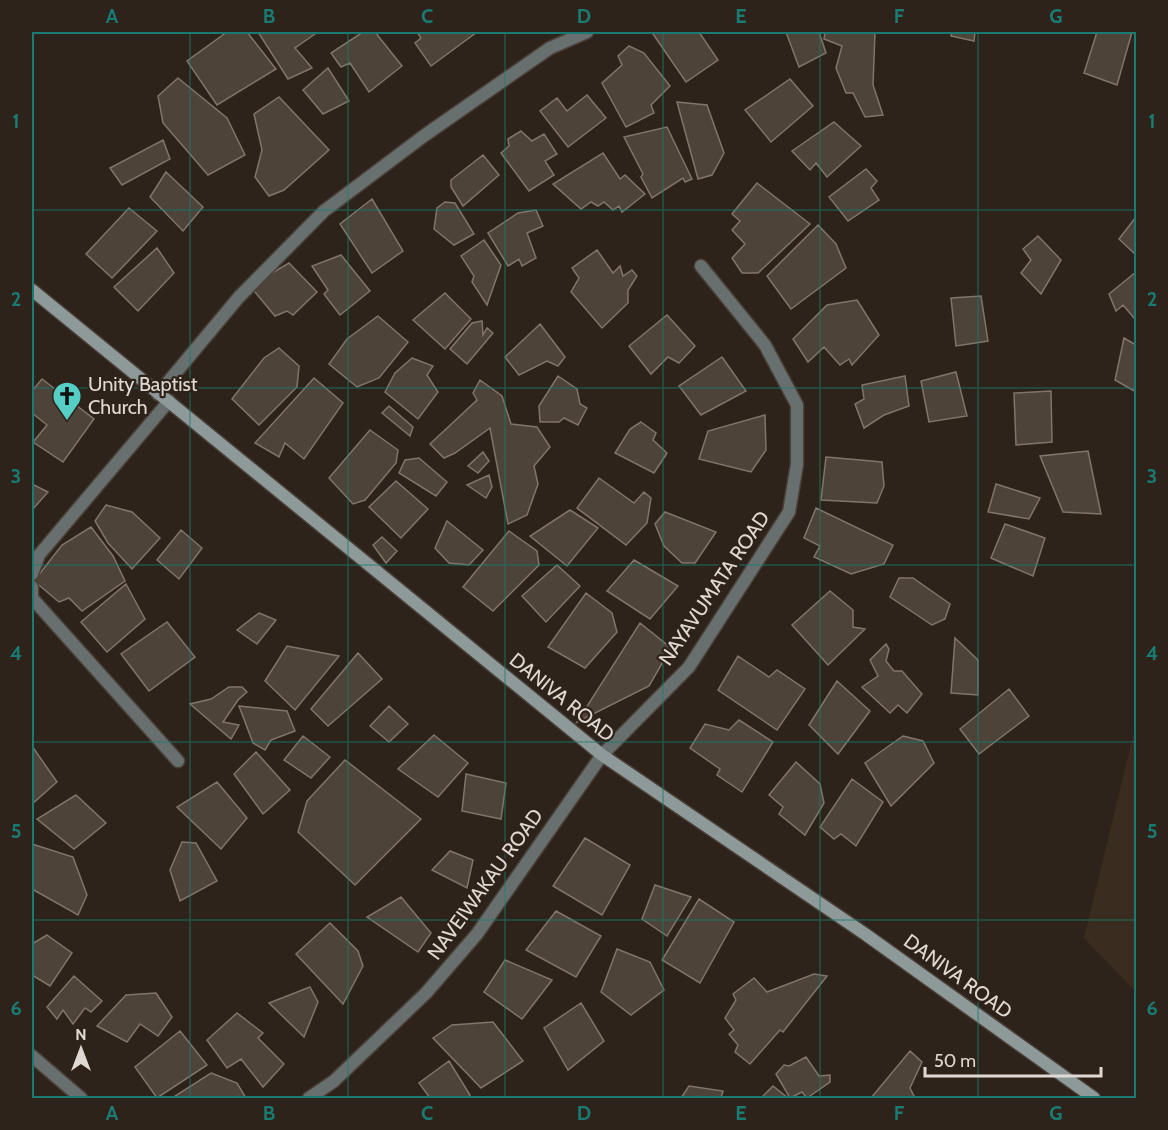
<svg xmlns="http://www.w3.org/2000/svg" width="1168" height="1130" viewBox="0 0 1168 1130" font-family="Cabin,sans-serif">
  <rect width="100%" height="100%" fill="#2d231a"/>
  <path fill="#3a2d20" d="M1136 724V992L1084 938Z"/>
  <path fill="#4d4339" stroke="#81756b" stroke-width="1.5" d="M227 32H247L276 69 217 105 187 61Z
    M258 32H313L315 34 295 48 312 68 288 79Z
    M363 32H375L402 66 369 92 350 63 341 67 331 53Z
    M417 32H477L431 66 415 43 421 38Z
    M657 32H699L718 60 686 82 653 34Z
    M786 32H819L826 53 799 67Z
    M825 32H875L873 85 883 115 865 117 853 93H846L836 68 842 46 824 39Z
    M952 32H975L974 41 951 36Z
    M1097 32H1132L1117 85 1084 73Z
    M629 46 644 53 670 86 651 105 654 113 626 127 602 83 622 65 618 56Z
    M328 68 349 101 323 114 303 90Z
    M178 78 227 118 245 155 208 175 163 123 158 96Z
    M790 79 813 106 771 142 745 110Z
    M587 95 606 118 568 147 540 111 557 98 567 111Z
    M279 97 329 150 284 190 269 196 255 177 262 150 254 114Z
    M677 102 707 105 724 153 712 175 698 179Z
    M834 122 861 146 827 177 816 163 810 170 792 151Z
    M667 127 692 179 685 182 683 178 652 198 641 177 643 174 624 137Z
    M521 131 532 141 544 134 557 154 545 161 554 175 529 191 501 153 509 146 508 139Z
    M163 140 170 159 122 185 110 168Z
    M603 153 620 179 625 175 645 194 622 212 619 206 613 210 604 202 598 206 591 202 581 209 553 184Z
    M483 155 499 175 463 206 451 187V180Z
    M866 169 877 181 871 188 879 200 848 221 829 197Z
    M166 172 203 207 183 231 150 197Z
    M757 183 810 224 758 273H742L732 258 745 244 732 230 740 221 732 214Z
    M372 199 403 251 372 273 340 224Z
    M445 202 455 203 474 234 454 245 434 229 437 208Z
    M129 208 157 231 112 278 86 254Z
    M536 210 543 226 527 233 536 258 522 266 519 259 508 266 488 233 518 213Z
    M1136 217V255L1119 239Z
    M818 225 836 244 846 268 791 309 767 276Z
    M1038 236 1061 260 1041 294 1021 273 1031 260 1023 249Z
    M484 240 501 265 487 305 472 282 474 276 461 256Z
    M157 248 174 273 138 311 114 287Z
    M597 250 613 273 620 266 623 276 632 270 637 276 628 290V303L602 328 571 292 579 278 572 268Z
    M341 255 370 291 340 315 324 294 328 290 312 266Z
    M289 263 317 292 293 315 287 311 275 316 250 286Z
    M1136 272V316L1134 318 1123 305 1116 311 1109 294Z
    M445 293 471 319 445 349 413 320Z
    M981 296 988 341 956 346 951 298Z
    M857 300 879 335 852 365 849 359 840 365 824 347 808 362 793 339 827 305Z
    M667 315 695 346 679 363 668 357 651 374 629 346Z
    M378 316 408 342 379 378 357 387 329 364 347 339Z
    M482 321 483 335 487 328 493 333 467 364 450 349 472 323Z
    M540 324 565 357 558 366 547 361 519 375 505 357Z
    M1124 338 1136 345V392L1115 380Z
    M279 348 299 366 297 387 259 425 232 399 264 358Z
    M722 357 746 391 701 415 679 386Z
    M412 358 433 366 427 375 438 392 418 419 385 392 395 373Z
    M956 372 967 416 929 422 921 381Z
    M558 376 577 389 580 404 587 408 578 425 564 418 559 422H540L539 406Z
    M905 376 909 406 884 415 864 428 855 404 864 399 862 385Z
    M314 378 343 403 304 459 285 443 279 457 255 443Z
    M42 379 94 419 63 462 33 442 47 425 32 413V391Z
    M480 380 502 396 511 424 537 427 550 447 534 466 538 484 527 515 508 524 490 428 455 453 444 458 430 444 477 400 473 393Z
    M1051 391 1052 442 1016 445 1014 393Z
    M389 406 413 427 410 436 382 413Z
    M765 415 766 450 751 472 699 459 708 431Z
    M641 422 656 433 653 440 667 453 654 473 615 453 630 429Z
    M370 430 398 450 396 463 365 500 353 504 329 478Z
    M1088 451 1101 514 1063 512 1040 456Z
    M483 452 489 461 478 473 468 466Z
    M826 457 882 462 884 486 877 503 821 500Z
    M419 458 447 482 436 496 399 473 405 460Z
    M489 475 492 487 486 498 467 485Z
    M599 478 634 503 644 492 651 498 647 523 626 545 577 508Z
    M396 481 428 509 401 538 369 507Z
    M32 484 48 492 32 510Z
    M996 484 1040 498 1029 519 988 512Z
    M106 505 132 512 160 538 132 569 108 543 95 521Z
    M816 508 893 545 884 564 851 574 814 557 820 546 804 538Z
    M570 510 598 528 567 566 530 536Z
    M665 512 716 532 695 563H682L664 546 655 524Z
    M447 521 483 550 469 565 449 563 435 548Z
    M1005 524 1045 538 1033 576 991 558Z
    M91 527 113 556 125 581 82 611 69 598 59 602 34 581 62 545Z
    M181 530 202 548 179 579 157 560Z
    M509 531 537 551 539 565 493 611 463 587Z
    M382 537 397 551 386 563 373 545Z
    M634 560 678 586 650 619 607 591Z
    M557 565 580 586 546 622 522 596Z
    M899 578H913L950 604 945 619 932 625 890 597Z
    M126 584 145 619 107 652 81 622Z
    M830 591 853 610V627L865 629 828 665 792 625Z
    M586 593 612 613 617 632 585 668 548 647Z
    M259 613 276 620 257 644 237 630Z
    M167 622 195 657 149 691 121 654Z
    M640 623 671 648 649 686 577 722Z
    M955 638 978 660V695L951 693Z
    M886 644 889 649 886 661 894 671H902L922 694 907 713 898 705 890 713 862 687 878 676 870 660Z
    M287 646 339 656 295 710 265 681Z
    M358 653 382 679 328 726 311 709Z
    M738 656 769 677 777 670 805 689 777 730 718 690Z
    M837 681 870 711 838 754 809 725Z
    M229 687H242L247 692 238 700 223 722 239 725 231 739 190 704 211 699Z
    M1009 689 1029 716 979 754 960 729Z
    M239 706 287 711 295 731 271 740 265 750 253 743Z
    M389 706 408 724 389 742 370 726Z
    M739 720 773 742 742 792 717 775 720 769 690 748 705 724 729 730Z
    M434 735 468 763 438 797 398 769Z
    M303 736 330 757 311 778 284 760Z
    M903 736 923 741 934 763 891 806 865 763Z
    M32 746 57 782 32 804Z
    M256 752 290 790 263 814 234 774Z
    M345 760 421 819 355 885 298 832 307 801Z
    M796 762 820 784 824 803 805 835 779 814 783 807 769 795Z
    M466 774 506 783 501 819 462 811Z
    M852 779 883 802 856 846 841 834 834 839 820 827Z
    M217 782 247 818 221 849 177 807Z
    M76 795 106 823 74 849 37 819Z
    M585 838 630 865 602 915 553 886Z
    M182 842 196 843 217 881 180 901 170 870Z
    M32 844 73 857 87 895 78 915 32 889Z
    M450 851 473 860 467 888 432 870Z
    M655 885 691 897 667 936 642 919Z
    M401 897 431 933 418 952 367 917Z
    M699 899 734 922 700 983 662 960Z
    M556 911 601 936 576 977 526 950Z
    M330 923 358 951 363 966 343 1004 296 954Z
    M47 935 72 953 50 986 32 975V944Z
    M617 949 650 962 664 990 631 1015 601 992Z
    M505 960 552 980 522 1019 484 992Z
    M814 974 827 976 783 1032 780 1030 750 1064 735 1052 738 1045 729 1034 734 1030 725 1018 736 1000 733 994 754 978 767 992Z
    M74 976 102 1001 91 1012 85 1008 73 1024 63 1010 57 1019 47 1007Z
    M310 987 318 1002 304 1037 269 1003Z
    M156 993 172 1017 158 1036 140 1024 127 1042 97 1026 126 995Z
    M581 1003 604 1041 568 1070 544 1028Z
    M237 1013 263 1033 258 1038 284 1064 263 1087 241 1059 227 1068 207 1040Z
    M493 1022 523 1061 481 1088 433 1038 452 1025Z
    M180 1031 207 1065 157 1098 135 1067Z
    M910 1051 922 1062 910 1088 915 1098H871Z
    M806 1057 819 1076 830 1075V1082L807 1098 802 1092 790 1098 776 1074 784 1065 789 1066Z
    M449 1061 470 1095 468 1098H430L419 1083Z
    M211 1073 237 1083 246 1098H172Z
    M689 1086 723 1091 721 1098H681Z
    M773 1086 788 1098H761Z"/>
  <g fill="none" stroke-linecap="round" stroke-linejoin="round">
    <g stroke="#4a4038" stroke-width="15">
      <path id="minor" d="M32 574 39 555 169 401
        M32 587V598L178 761
        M309 1098 334 1081 426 993 477 934 602 755 689 667 789 512 797 464V405L765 345 701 266"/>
    </g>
    <g stroke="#4a4038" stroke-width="15">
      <path id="tertiary" d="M158 394 239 297 324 211 425 135 550 48 587 32
        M32 1056 81 1098"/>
    </g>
    <g stroke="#4a4038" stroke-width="15">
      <path id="secondary" d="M32 290 602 755 865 934 1094 1098"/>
    </g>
    <use href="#minor" stroke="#68706f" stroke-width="12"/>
    <use href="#tertiary" stroke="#68706f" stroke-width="12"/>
    <use href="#secondary" stroke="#8e9a99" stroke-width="12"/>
  </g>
  <path fill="none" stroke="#197b73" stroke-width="1.5" stroke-opacity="0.55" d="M190 32V1098M348 32V1098M505 32V1098M663 32V1098M820 32V1098M978 32V1098M32 210H1136M32 388H1136M32 565H1136M32 742H1136M32 920H1136"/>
  <defs>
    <g id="church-pin" transform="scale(1.5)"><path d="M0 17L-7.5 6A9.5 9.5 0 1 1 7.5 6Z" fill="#55cec5" stroke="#2d231a"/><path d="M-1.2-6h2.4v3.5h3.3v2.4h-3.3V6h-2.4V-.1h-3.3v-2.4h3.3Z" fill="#111"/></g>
  </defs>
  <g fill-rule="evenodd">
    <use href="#church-pin" x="67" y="396"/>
  </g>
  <g text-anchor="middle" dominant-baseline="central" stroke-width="4.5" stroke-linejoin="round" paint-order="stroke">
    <g font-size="20" fill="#e0d9d3" stroke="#2d231a" text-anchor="start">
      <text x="88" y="384">Unity Baptist<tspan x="88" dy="23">Church</tspan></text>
    </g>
    <g font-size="20" fill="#e0d9d3" stroke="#2d231a">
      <text transform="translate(714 588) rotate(-56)">NAYAVUMATA ROAD</text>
      <text transform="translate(562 697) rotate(39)">DANIVA ROAD</text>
      <text transform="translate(485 884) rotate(-54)">NAVEIWAKAU ROAD</text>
      <text transform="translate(958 976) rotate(36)">DANIVA ROAD</text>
    </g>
  </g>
  <rect width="1168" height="1130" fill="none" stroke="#2d231a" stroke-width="66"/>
  <g transform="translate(81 1049)" stroke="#2d231a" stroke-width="4.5" paint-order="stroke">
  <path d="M0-4.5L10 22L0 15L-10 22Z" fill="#e0d9d3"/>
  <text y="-9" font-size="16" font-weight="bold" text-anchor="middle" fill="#e0d9d3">N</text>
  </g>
  <path d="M925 1067v9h176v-9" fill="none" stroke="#e0d9d3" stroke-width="3"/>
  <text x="934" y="1067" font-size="18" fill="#e0d9d3" stroke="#2d231a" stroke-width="4.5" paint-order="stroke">50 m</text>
  <rect x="33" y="33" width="1102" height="1064" fill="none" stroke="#197b73" stroke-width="2"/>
  <g font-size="20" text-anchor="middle" font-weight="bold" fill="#197b73">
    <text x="112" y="23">A</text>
    <text x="269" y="23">B</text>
    <text x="427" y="23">C</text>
    <text x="584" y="23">D</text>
    <text x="741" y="23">E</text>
    <text x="899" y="23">F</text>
    <text x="1056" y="23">G</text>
    <text x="16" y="128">1</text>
    <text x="1152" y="128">1</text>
    <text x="16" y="306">2</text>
    <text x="1152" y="306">2</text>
    <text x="16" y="483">3</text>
    <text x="1152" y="483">3</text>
    <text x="16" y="660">4</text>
    <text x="1152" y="660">4</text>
    <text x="16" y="838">5</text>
    <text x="1152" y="838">5</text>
    <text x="16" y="1015">6</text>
    <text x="1152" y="1015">6</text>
    <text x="112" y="1120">A</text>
    <text x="269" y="1120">B</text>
    <text x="427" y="1120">C</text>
    <text x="584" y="1120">D</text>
    <text x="741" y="1120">E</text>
    <text x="899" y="1120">F</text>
    <text x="1056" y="1120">G</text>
  </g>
</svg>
